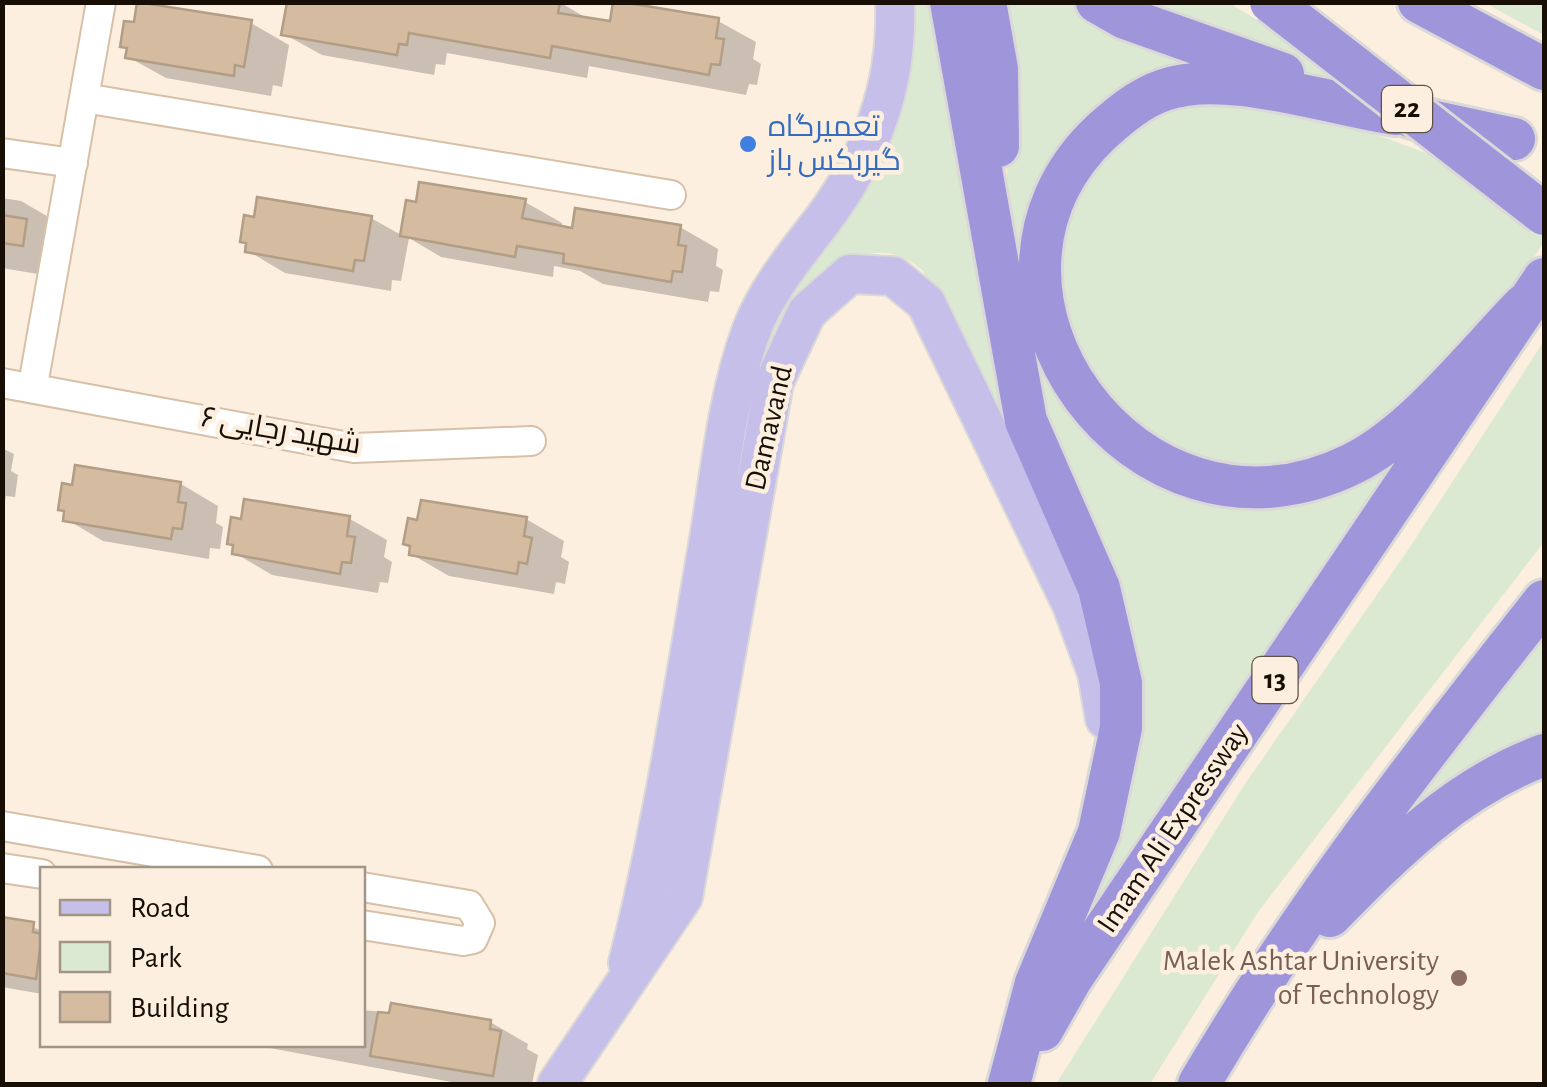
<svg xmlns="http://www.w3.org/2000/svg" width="1547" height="1087" viewBox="0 0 1547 1087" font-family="'Alegreya Sans',Cairo,sans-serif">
  <rect width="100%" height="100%" fill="#fdefdf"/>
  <path fill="#dce9d2" d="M905 3H941L1093 598 923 271C883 235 846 259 813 287L669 891 665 861 755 357 820 239Z
    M997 3H1081L1210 73 1056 175 1064 391 1249 500 1458 383 1045 989 1131 775 1064 468 1020 329 1006 242 1008 92Z
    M1115 3H1229L1306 49 1364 94Z
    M1485 3H1544V35Z
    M1175 101 1306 108 1455 164 1544 233V242L1515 286 1375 432 1285 474 1170 457 1082 378 1055 259 1087 165Z
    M1544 341V542L1258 912 1150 1084H1056L1245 784 1408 550Z
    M1544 635V739L1387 835 1442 771Z"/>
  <path fill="#0003" d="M559 2 590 20 612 24 718 21 756 42 753 59 761 64 757 85 749 84 746 95 589 66 587 78 447 53 445 65 436 64 434 75 322 55 284 34Z
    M251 23 289 45 282 87 273 85 271 96 166 78 128 57 129 49 123 46Z
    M2 198 21 201 59 223 50 276 2 268Z
    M525 202 562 223 561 228 680 227 718 249 716 266 723 270 719 292 710 291 708 302 603 284 580 271 554 266 553 277 441 257 409 238 401 281 392 280 391 291 285 273 248 251 371 218 403 236Z
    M2 448 14 454 11 471 18 475 15 497 6 496 4 507Z
    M181 484 218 506 216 523 223 527 220 549 210 548 209 559 103 541 66 519Z
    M350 519 387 540 384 557 392 562 388 583 380 582 378 593 272 575 235 553Z
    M526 519 564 541 561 557 569 562 565 584 556 582 554 594 449 576 411 554Z
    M2 920 42 930V994L2 987Z
    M362 1010 490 1022 528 1044 527 1049 538 1055 532 1084H462L249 1044H362Z"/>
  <path fill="#d5bb9f" stroke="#b29d85" stroke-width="2.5" d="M137 2 252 20 244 67 235 65 234 76 125 58 127 48 120 47 124 21 134 22Z
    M287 2H560L558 13 610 21 613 2H622L719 18 716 38 724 39 720 65 711 64 709 75 552 46 550 58 409 33 407 45 399 44 397 55 281 35Z
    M419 182 526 199 522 218 572 228 575 208 681 225 678 245 686 246 682 272 673 271 671 282 563 263 564 254 517 246 515 257 400 236 406 200 416 202Z
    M257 197 372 216 364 261 355 260 353 271 245 252 246 243 240 242 244 215 254 217Z
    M2 215 27 219 23 246 2 243Z
    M75 465 181 482 178 502 186 503 182 529 173 528 171 539 63 521 64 511 58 510 62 483 72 485Z
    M244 499 350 516 347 536 355 537 351 563 342 562 340 574 232 554 233 545 227 544 231 517 241 519Z
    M421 500 527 517 524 536 532 538 527 564 519 562 517 574 409 555 410 546 403 544 408 518 417 520Z
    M2 917 34 922 33 932 42 934 36 979 2 973Z
    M391 1003 491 1020 490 1029 501 1031 493 1076 370 1056 378 1012 389 1013Z"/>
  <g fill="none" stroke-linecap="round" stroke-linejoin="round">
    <g stroke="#d6c0a7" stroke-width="32">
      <path id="minor" d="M84 98 671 195
        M2 153 73 163
        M2 383 354 448 531 441
        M33 385 101 2
        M2 826 258 870
        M2 868 42 874
        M362 887 469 905 480 923 473 939 463 941 362 925"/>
    </g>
    <g stroke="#dad9d7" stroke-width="42">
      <path id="major" d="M628 963C663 825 684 685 708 545 720 474 727 396 752 329 768 288 796 255 822 221 872 154 898 86 895 2
        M557 1084 683 897 774 382 807 312 850 274 893 276 926 303 1072 605 1097 673 1105 719"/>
    </g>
    <g stroke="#dad9d7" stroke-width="48">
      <path id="highway" d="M951 2 1026 421 1099 588 1121 683V728L1099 832 1036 983 1009 1084
        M985 2 997 69 998 146
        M1097 2 1125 18 1283 74
        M1419 2 1544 69
        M1396 114C1330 105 1226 68 1164 90 1140 98 1120 115 1101 132 936 288 1135 570 1352 464 1415 433 1475 355 1524 305
        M1412 117 1514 139
        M1330 916C1394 851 1457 787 1544 755
        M1042 1030 1071 979 1544 279
        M1199 1084C1300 912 1421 757 1544 601"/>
    </g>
    <use href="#minor" stroke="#fff" stroke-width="28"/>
    <use href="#major" stroke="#c5bfe9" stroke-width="38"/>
    <use href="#highway" stroke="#9f95da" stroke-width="42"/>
    <g stroke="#dad9d7" stroke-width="48" stroke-linecap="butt">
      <path id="highway-bridge" d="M1271 2 1544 214"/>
    </g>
    <use href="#highway-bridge" stroke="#9f95da" stroke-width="42"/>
  </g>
  <circle fill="#3f7fe0" stroke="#fdefdf" stroke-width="4" cx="748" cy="144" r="10"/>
  <circle fill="#8d6e63" stroke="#fdefdf" stroke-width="4" cx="1459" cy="978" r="10"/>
  <g text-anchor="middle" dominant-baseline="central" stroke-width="9" stroke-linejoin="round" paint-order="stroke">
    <g fill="#fdefdf" stroke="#5c5247" stroke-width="2.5">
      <rect x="1382" y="86" width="50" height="46" rx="8"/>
      <rect x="1252.5" y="657" width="45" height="46" rx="8"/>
    </g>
    <g font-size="28" font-weight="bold" fill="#170f06">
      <text x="1407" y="109">22</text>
      <text x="1275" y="680">13</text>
    </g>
    <g font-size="30" fill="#366cbe" stroke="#fdefdf" text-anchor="start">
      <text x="768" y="127">تعمیرگاه<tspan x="768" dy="34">گیربکس باز</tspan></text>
    </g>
    <g font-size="30" fill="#170f06" stroke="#fdefdf">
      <text transform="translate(769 428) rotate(-77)">Damavand</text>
      <text transform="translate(281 431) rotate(10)">شهید رجایی ۶</text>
      <text transform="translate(1173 828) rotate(-56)">Imam Ali Expressway</text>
    </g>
    <g font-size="30" fill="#785e54" stroke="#fdefdf" text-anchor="end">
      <text x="1439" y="961">Malek Ashtar University<tspan x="1439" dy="34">of Technology</tspan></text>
    </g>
  </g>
  <rect width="1547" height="1087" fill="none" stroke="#170f06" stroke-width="10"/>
  <rect x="40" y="867" width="325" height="180" fill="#fdefdf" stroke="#a19588" stroke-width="2.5"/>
  <rect x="60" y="900" width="50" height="15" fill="#c5bfe9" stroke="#a19588" stroke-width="2.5"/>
  <text x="130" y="917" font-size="30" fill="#170f06">Road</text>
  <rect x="60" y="942" width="50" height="30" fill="#dce9d2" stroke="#a19588" stroke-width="2.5"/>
  <text x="130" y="967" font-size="30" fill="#170f06">Park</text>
  <rect x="60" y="992" width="50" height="30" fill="#d5bb9f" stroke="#a19588" stroke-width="2.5"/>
  <text x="130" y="1017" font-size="30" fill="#170f06">Building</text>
</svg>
